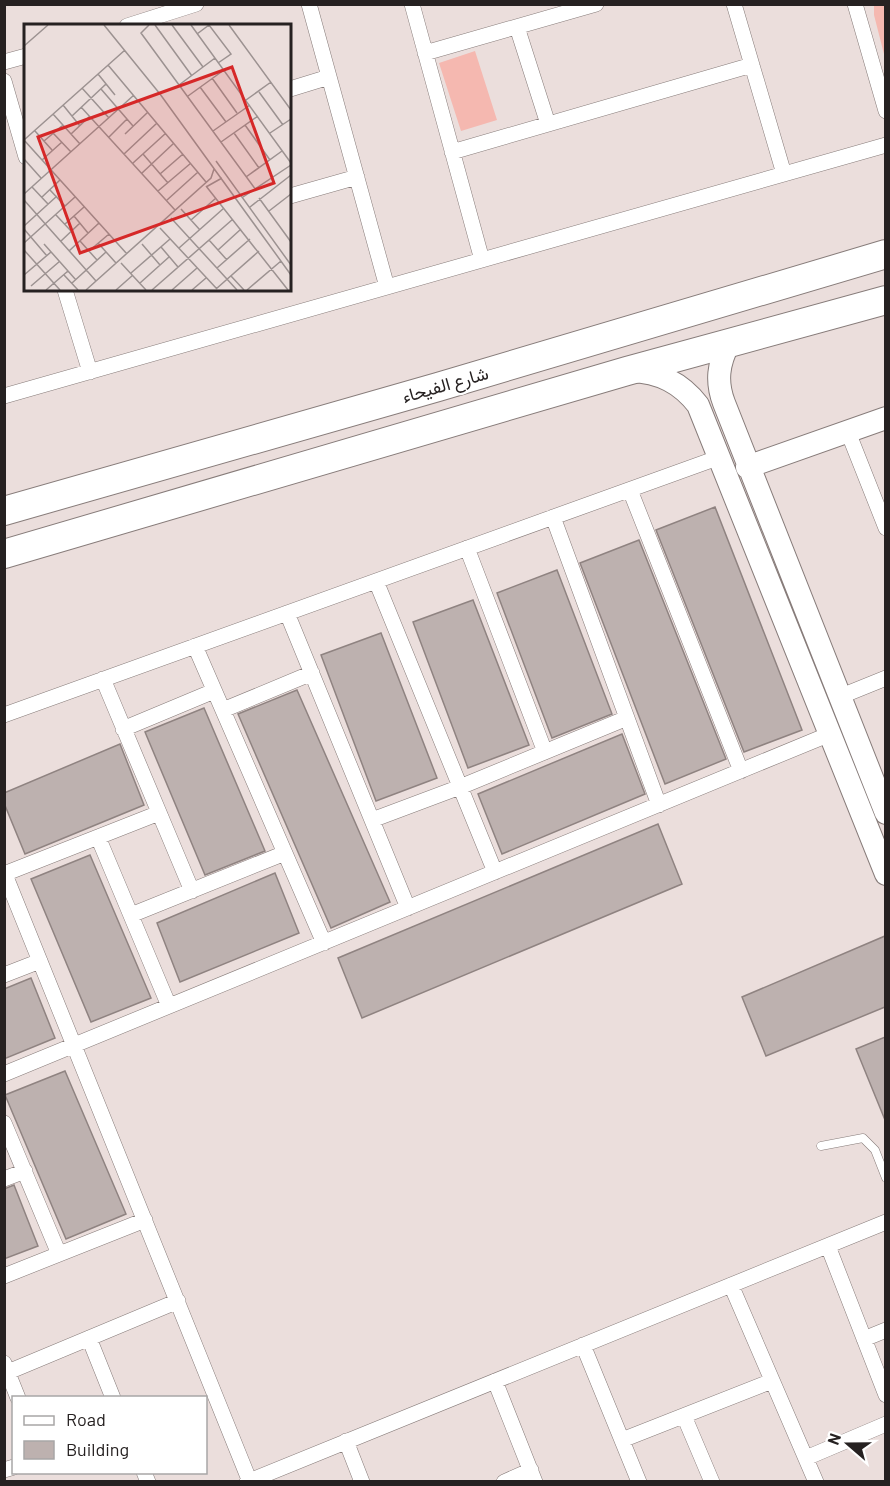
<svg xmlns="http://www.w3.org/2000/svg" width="890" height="1486" viewBox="0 0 890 1486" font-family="Barlow,Vazirmatn,sans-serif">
  <rect width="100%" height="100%" fill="#ebdedc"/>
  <path fill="#f5b8b0" d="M874 5H885V58L874 15Z
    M475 51 497 120 461 131 439 63Z"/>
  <path fill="#bdb1af" stroke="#8f8381" stroke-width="1.5" d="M715 507 802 730 744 752 656 530Z
    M639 540 726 759 665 784 580 563Z
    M557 570 612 714 552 738 497 593Z
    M473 600 529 745 468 768 413 622Z
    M381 633 437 778 376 801 321 655Z
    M297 690 390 902 331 928 238 714Z
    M204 708 265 851 205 875 145 732Z
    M622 734 645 794 502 854 478 794Z
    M120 744 144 805 25 854 4 803V793Z
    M658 824 682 884 362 1018 338 958Z
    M90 855 151 998 91 1022 31 879Z
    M275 873 299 933 180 982 157 923Z
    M885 936V1007L766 1056 742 997Z
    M31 978 55 1038 4 1059V989Z
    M885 1037V1120L856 1049Z
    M65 1071 126 1214 66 1239 5 1095Z
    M14 1185 38 1246 4 1259V1189Z"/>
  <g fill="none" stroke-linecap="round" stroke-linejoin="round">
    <g stroke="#877c7a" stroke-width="9">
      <path id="lane" d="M821 1146 863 1138 875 1150 886 1178"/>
    </g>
    <g stroke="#877c7a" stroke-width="16">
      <path id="street" d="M309 4 387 287
        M412 4 482 260
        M734 4 784 174
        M855 4 886 111
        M127 26 196 4
        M517 27 548 124
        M425 53 596 4
        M4 62 26 56
        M4 81 26 157
        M290 89 329 77
        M452 152 752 65
        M290 196 357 177
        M65 290 90 372
        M4 396 886 145
        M848 432 886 528
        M630 490 741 771
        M553 517 659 805
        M467 548 545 752
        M376 581 495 872
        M287 613 408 908
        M195 646 324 943
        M103 679 192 891
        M839 697 886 678
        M223 710 312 673
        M4 715 720 457
        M123 729 214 691
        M372 820 460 787 627 718
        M98 837 169 1006
        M4 872 250 1482
        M4 874 159 813
        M131 915 285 853
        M4 975 40 961
        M4 1074 830 734
        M4 1123 59 1254
        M4 1179 25 1171
        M828 1246 886 1395
        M4 1276 145 1220
        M731 1285 816 1482
        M89 1338 113 1398
        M864 1339 886 1330
        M583 1345 639 1482
        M4 1363 18 1398
        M8 1372 178 1301
        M495 1381 535 1482
        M684 1416 712 1482
        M622 1440 772 1381
        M346 1441 362 1482
        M806 1458 886 1424
        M4 1470 14 1467
        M144 1472 148 1482
        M247 1482 886 1222
        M504 1482 531 1470"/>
    </g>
    <g stroke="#877c7a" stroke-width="24">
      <path id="secondary" d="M729 343C718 364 716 382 724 403L886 813
        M631 371C660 372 681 383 698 405L886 874
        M747 467 886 418"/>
    </g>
    <g stroke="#877c7a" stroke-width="30">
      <path id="highway" d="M4 511 438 387 886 254
        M4 554 627 371 886 300"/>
    </g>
    <use href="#lane" stroke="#fff" stroke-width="8"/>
    <use href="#street" stroke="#fff" stroke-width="15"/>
    <use href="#secondary" stroke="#fff" stroke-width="22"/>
    <use href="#highway" stroke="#fff" stroke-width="28"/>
  </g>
  <g text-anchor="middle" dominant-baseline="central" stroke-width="4.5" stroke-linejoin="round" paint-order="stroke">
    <g font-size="18" fill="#262121" stroke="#fff">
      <text transform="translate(445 384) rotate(-16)">شارع الفيحاء</text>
    </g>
  </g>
  <g transform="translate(24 24)">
    <rect width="267" height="267" fill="#ebdedc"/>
    <path fill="none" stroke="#9c9291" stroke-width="1.5" d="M80 1 136 70 267 251M125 1 117 9 232 166M131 1 168 52M148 1 179 43M167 1 267 139M205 1 267 86M173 10 185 1 207 30 194 39M0 22 24 1M101 26 0 116 103 230M84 41 182 158M74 50 91 71M188 54 213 89M155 61 191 34M176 63 202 98M58 64 85 94M77 65 109 102M235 68 259 101M164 72 200 46M222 76 247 58M39 81 56 102M57 83 151 186M29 90 56 120M48 92 82 60M221 101 246 136M11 107 28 126M189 107 226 81M29 109 47 128M210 109 235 144M246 109 267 95M47 110 66 92M101 110 124 88M85 113 103 95M20 117 39 101M197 118 234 92M100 130 133 99M119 130 144 159M0 135 17 154M18 136 38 118M192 137 267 241M109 139 142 109M118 149 150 119M136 150 159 130M222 153 258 127M182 162 264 266M8 163 24 180M182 163 198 154M26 166 41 182M134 167 167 139M0 170 110 71M18 173 36 156M219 173 267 141M235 174 267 218M0 176 72 257M143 176 174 148M226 183 267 151M157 185 176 206M245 187 267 170M32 191 47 207M50 192 64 209M147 194 213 266M167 196 192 174M41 200 60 183M0 202 33 172M136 204 193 265M0 205 23 232M185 216 203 236M37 217 56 199M56 217 73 236M0 219 51 173M74 219 92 239M20 220 52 256M118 220 136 241M137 223 154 243M155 224 200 184M0 226 36 266M194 226 217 205M45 227 75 199M65 227 85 210M97 239 122 266M193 244 226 215M107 249 146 215M0 251 27 228M40 251 54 266M207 252 220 266M48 259 82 228M116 259 145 233M7 262 36 237M192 265 235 227M22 266 44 247M62 266 187 154 190 145M92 266 109 251M128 266 209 195M148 266 173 244M168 266 182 254M223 266 257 237"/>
    <path fill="#d62828" fill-opacity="0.15" stroke="#d62828" stroke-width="3" d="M208 43 250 159 56 229 14 113Z"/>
    <rect width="267" height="267" fill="none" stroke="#262121" stroke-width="3"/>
  </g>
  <rect width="890" height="1486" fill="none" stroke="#262121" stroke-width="12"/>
  <rect x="12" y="1396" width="195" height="78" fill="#ffffff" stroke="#a8a6a6" stroke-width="1.5"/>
  <rect x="24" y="1416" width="30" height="9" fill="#ffffff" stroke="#a8a6a6" stroke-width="1.5"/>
  <text x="66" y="1426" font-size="18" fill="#262121">Road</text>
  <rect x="24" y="1441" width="30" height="18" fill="#bdb1af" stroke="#a8a6a6" stroke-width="1.5"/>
  <text x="66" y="1456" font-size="18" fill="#262121">Building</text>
  <g transform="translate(848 1444) rotate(290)" stroke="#ffffff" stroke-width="4.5" paint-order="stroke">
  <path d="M0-4.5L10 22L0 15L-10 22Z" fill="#262121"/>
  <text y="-9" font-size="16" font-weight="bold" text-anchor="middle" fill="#262121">N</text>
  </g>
</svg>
